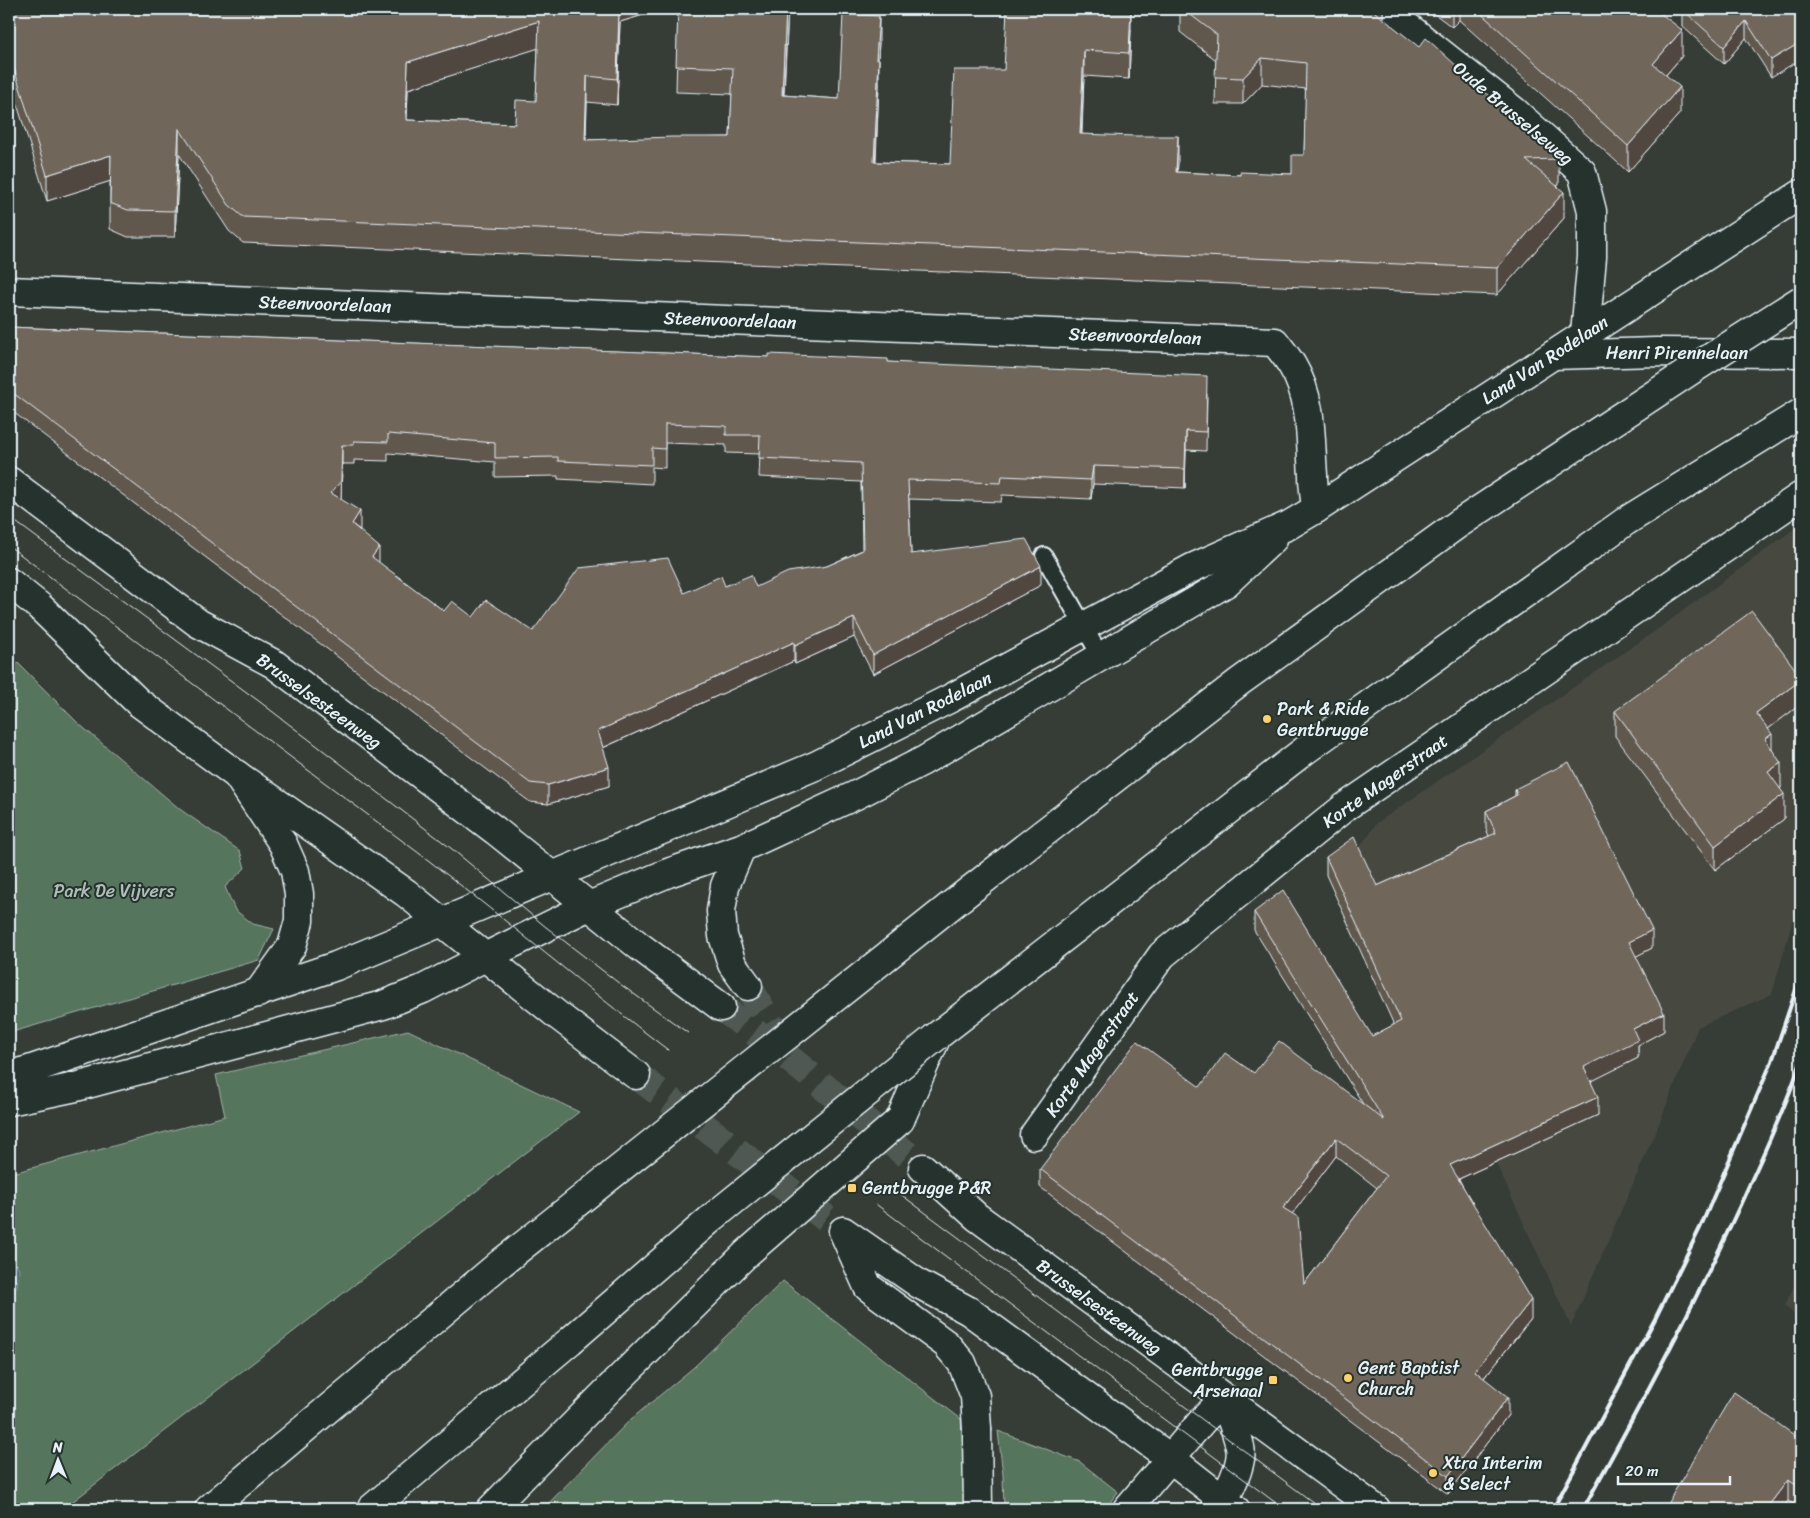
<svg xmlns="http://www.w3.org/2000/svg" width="1810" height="1518" viewBox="0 0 1810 1518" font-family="Sriracha,sans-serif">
  <rect width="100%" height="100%" fill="#353d36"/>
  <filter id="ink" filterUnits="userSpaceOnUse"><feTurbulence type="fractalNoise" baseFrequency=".02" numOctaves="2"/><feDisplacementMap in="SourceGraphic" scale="10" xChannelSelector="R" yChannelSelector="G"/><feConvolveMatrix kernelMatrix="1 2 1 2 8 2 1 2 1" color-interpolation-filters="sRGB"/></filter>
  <g filter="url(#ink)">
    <path fill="#474941" d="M1801 524V891L1772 994 1698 1027 1656 1131 1571 1326 1354 855 1377 823 1658 629Z
      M1801 1271V1322L1785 1305Z"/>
    <path fill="#57755d" stroke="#a0b3aa" d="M9 654 79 724 181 810 240 851 245 868 225 887 235 910 253 924 274 929 259 960 9 1033Z
      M408 1030 579 1112 63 1509H9V1174L225 1116 216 1075Z
      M783 1281 961 1419 967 1505 961 1509H543L630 1420 694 1367Z
      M998 1431 1080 1462 1118 1492 1105 1509H1004L1003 1475Z"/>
    <path fill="#47686d" stroke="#879fa5" d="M9 1252 19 1269 17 1287 9 1293Z"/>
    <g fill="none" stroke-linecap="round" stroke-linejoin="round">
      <path stroke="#505853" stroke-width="28" stroke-dasharray="28 14" stroke-linecap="butt" d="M748 986 790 1059"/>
      <path stroke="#505853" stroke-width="28" stroke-dasharray="28 14" stroke-linecap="butt" d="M721 1007 790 1059 923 1168
        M636 1075 843 1231"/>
      <g stroke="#e8f1f8" stroke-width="20">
        <path id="service" d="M1044 556 1101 657"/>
      </g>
      <g stroke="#e8f1f8" stroke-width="31">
        <path id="minor" d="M1385 9 1514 111 1582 172 1592 211V257L1585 334
          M9 291 1275 342C1281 350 1288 358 1293 367 1313 401 1310 438 1313 475 1313 486 1315 498 1316 509
          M1553 355 1656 352 1801 353
          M1034 1135 1162 955 1345 807 1801 496"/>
      </g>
      <g stroke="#e8f1f8" stroke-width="31">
        <path id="tertiary" d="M741 848 725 886 721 911 723 936 732 964 748 986
          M552 876 815 766 951 698 1192 568 1289 525 1316 509 1801 194
          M589 906 668 873 741 848 856 795 923 761 1226 583 1273 539"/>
      </g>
      <g stroke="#e8f1f8" stroke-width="31">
        <path id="primary" d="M9 481 198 623 274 664 496 831 639 946 721 1007
          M9 582 39 606 138 702 237 775 406 893 556 1014 636 1075
          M442 922 552 876
          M485 957 589 906
          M923 1168 977 1217 1376 1509
          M843 1231 919 1284 969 1311 1170 1458 1235 1509
          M843 1231 868 1287 946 1344 962 1363 975 1396 977 1429
          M1127 1509 1203 1420 1224 1399
          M1217 1509C1227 1497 1244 1463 1240 1447 1237 1431 1229 1414 1224 1399"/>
      </g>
      <g stroke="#e8f1f8" stroke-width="31">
        <path id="motorway" d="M237 775 283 844 295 871 299 894V921L292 946 258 993
          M9 1075 29 1070 336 966 442 922
          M9 1101 76 1087 383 1005 423 989 485 957
          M900 1120 937 1036 1304 751 1626 521 1801 413
          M977 1429 978 1509
          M209 1509 501 1263
          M371 1509 570 1341
          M491 1509 610 1388"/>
      </g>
      <use href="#service" stroke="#26332d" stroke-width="16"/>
      <use href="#minor" stroke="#26332d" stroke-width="28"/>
      <use href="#tertiary" stroke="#26332d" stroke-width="28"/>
      <use href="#primary" stroke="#26332d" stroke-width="28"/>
      <use href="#motorway" stroke="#26332d" stroke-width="28"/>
      <path stroke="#e8f1f8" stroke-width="1" d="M9 517 260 702 452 849 546 927 620 984 688 1033
        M9 546 428 860C509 922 586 988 668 1050
        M895 1190 1322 1509
        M877 1205 1284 1509"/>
      <path stroke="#e8f1f8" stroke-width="4" d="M1553 1509 1655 1319 1701 1226 1772 1061 1801 975
        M1583 1509C1643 1401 1701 1293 1751 1181 1769 1142 1787 1102 1801 1062"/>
      <g stroke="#e8f1f8" stroke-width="31" stroke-linecap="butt">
        <path id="motorway-bridge" d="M501 1263 969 891 1239 682 1458 524 1696 367 1801 300
          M570 1341 713 1217 937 1036
          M610 1388 747 1253 900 1120"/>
      </g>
      <use href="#motorway-bridge" stroke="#26332d" stroke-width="28"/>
    </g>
    <path fill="#61584d" stroke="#e8f1f8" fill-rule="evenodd" d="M9 9H663L620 22 617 105 587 102 586 140 730 137 732 94 676 92 678 9H788L784 95 839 99 879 42 878 59 879 85 876 162 950 164 1004 70 1131 29 1129 79 1084 76 1082 134 1178 162 1177 172 1240 175 1292 174 1304 155 1306 89 1262 84 1243 104H1215L1216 60 1180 32V15L1172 9H1383V19L1559 159V185L1556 186 1564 218 1497 295 243 243 229 231 179 154 175 237H128L110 229V181L47 201 9 78ZM538 48 536 101 515 124 407 120 408 89Z
      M1428 9H1655L1682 56 1666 75 1680 113 1628 172 1459 20 1452 27Z
      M1682 9H1801L1771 77 1746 38 1724 64 1682 26Z
      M9 327 888 362 1207 394 1206 451 1186 450 1185 488 1093 484 1091 499 1002 495 1001 502 909 499 911 554 1041 585 873 674 854 637 795 664 794 661 603 748 609 786 548 804 530 802 9 409ZM665 443 726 445V453L760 454 759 477 861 482 862 550 827 566 756 587 725 586 684 593 533 631 473 617 444 611 379 563 341 500 342 464H354V460L388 461V453L495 462V477L558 476V479L652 484V467L665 468Z
      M1801 677V704L1768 729 1772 749 1781 788 1780 789 1784 819 1715 870 1615 736V711Z
      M1515 789 1652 948 1636 956 1664 1031 1638 1045V1058L1591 1081 1598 1115 1459 1179 1531 1319 1484 1378 1508 1415 1448 1494 1040 1187V1169L1200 1087 1254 1073 1363 1104 1254 930V912L1372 1036 1394 1025 1326 875V857L1377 886 1489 836 1486 829V811L1515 796ZM1336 1156 1377 1188 1304 1284 1292 1214Z
      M1801 1440V1509L1788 1501 1664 1509Z"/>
    <path fill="#4f473f" stroke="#e8f1f8" d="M619 9H663L620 22 617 105Z
      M786 9H788L782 121V95Z
      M1131 9V29L1129 79V53Z
      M1378 9H1383V27L1375 12Z
      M1452 9H1459V20L1452 27Z
      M879 16V42L876 85V59Z
      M539 21V48L408 89 406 146V120L408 62Z
      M1746 21V38L1724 64V47Z
      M1682 30V56L1653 90V64Z
      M1801 42V59L1771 77V60Z
      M1084 50V76L1080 160V134Z
      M1262 58V84L1243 104V78Z
      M879 59V85L874 188V162Z
      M587 76V102L585 166V140Z
      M1680 87V113L1628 172V146Z
      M179 128V154L175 237V211Z
      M1178 136V162L1176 198V172Z
      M111 155V181L47 201V175Z
      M1564 192V218L1497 295V268Z
      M1186 431V450L1185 488V469Z
      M342 445V464L341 500 331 493Z
      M1093 466V484L1091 499V480Z
      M360 511V530L352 524Z
      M379 547V566L372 557Z
      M1041 566V585L873 674V655Z
      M854 618V637L795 664V645Z
      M794 642V661L598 750V731Z
      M1801 680V704L1756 738V713Z
      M1772 734V759L1765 739Z
      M1781 763V788L1768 797V772Z
      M609 767V786L548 804V785Z
      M1784 794V819L1715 870V846Z
      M1652 930V948L1629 960V942Z
      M1664 1013V1031L1638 1045V1058L1584 1085V1067L1633 1029Z
      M1598 1097V1115L1450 1183V1165Z
      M1336 1138V1156L1283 1226V1208Z
      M1531 1300V1319L1475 1389V1371Z
      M1508 1397V1415L1448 1494V1476Z
      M1788 1480V1501L1782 1509H1766Z"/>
    <path fill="#71665a" stroke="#e8f1f8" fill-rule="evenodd" d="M9 9H619L617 79 587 76 585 140 672 137H730L733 68 676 66 678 9H786L782 95 839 99 843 14 879 16 876 59H879L874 162 950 164 954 70H1004L1007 9H1131L1129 53 1084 50 1080 134 1135 136H1178L1176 172 1240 175V172L1292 174V155H1304L1306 63 1262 58 1243 78 1215 77 1217 35 1183 9H1378L1375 12 1419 47 1426 38 1559 159 1526 160 1564 192 1497 268 243 217 229 205 179 128 175 211 128 210 110 203 111 155 47 175 9 52ZM539 21 536 101 516 100 515 124 406 120 408 62Z
      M1476 9H1655L1682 30 1653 64 1680 87 1628 146Z
      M1682 9H1801V42L1771 60 1746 21 1724 47Z
      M9 327 769 357V354L888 359V362L1207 376 1206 432 1186 431 1185 469 1093 466 1091 480 1002 476 1001 483 908 480 911 554 1026 539 1041 566 873 655 854 618 795 645 794 642 598 731 609 767 548 785 530 783 9 390ZM665 424 726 426V435H760L759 458 861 463 863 550 827 566 788 572 756 587 751 575 725 586 721 576 684 593 668 558 579 568 533 631 486 600 473 617 452 601 444 611 372 557 379 547 352 524 360 511 331 493 341 481 342 445H354V441L388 442V434L495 443V458L558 457V461L652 465V448L665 449Z
      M1752 611 1801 677V680L1756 713 1772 734 1765 739 1781 763 1768 772 1784 794 1715 846 1615 711Z
      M1569 762 1652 930 1629 942 1664 1013 1633 1029 1638 1040 1584 1067 1598 1097 1450 1165 1531 1300 1475 1371 1508 1397 1448 1476 1040 1169 1137 1041 1200 1087 1225 1053 1254 1073 1279 1041 1384 1120 1254 912 1283 890 1372 1036 1401 1021 1326 857 1354 837 1377 886 1496 833 1486 811 1517 795 1515 789ZM1336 1138 1386 1176 1304 1284 1298 1217 1283 1208Z
      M1734 1392 1801 1440V1488L1788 1480 1766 1509H1664Z"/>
  </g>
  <g fill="#ffd166" stroke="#26332d" stroke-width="2">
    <circle cx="1267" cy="719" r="5"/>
    <rect x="847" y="1183" width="10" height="10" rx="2.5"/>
    <circle cx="1348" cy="1378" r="5"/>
    <rect x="1268" y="1375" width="10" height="10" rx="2.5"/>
    <circle cx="1433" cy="1473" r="5"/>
  </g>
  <g text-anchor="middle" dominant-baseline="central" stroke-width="4" stroke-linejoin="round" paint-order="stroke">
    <g font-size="18" fill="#e8f1f8" stroke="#26332d">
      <text transform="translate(1513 113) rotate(40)">Oude Brusselseweg</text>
      <text transform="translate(325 304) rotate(2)">Steenvoordelaan</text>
      <text transform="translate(730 320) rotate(2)">Steenvoordelaan</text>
      <text transform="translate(1135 336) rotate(2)">Steenvoordelaan</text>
      <text x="1677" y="353">Henri Pirennelaan</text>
      <text transform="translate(1545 360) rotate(-33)">Land Van Rodelaan</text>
      <text transform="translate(319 701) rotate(36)">Brusselsesteenweg</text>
      <text transform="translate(925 710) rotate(-27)">Land Van Rodelaan</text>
      <text transform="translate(1385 781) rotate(-35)">Korte Magerstraat</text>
      <text transform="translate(1092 1054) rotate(-55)">Korte Magerstraat</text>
      <text transform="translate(1099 1307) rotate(36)">Brusselsesteenweg</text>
    </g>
    <g font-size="18" fill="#e8f1f8" stroke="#26332d" text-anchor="start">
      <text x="1277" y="709">Park &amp; Ride<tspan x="1277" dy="21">Gentbrugge</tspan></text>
      <text x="862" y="1188">Gentbrugge P&amp;R</text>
      <text x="1358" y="1368">Gent Baptist<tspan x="1358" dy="21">Church</tspan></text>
      <text x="1263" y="1370" text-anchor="end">Gentbrugge<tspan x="1263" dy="21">Arsenaal</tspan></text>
      <text x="1443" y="1463">Xtra Interim<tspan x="1443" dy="21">&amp; Select</tspan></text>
    </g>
    <g font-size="18" fill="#aebfba" stroke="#26332d">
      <text x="114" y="891">Park De Vijvers</text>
    </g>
  </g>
  <rect width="1810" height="1518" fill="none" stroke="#26332d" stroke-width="30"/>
  <rect x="15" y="15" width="1780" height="1488" fill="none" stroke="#e8f1f8" stroke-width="2" filter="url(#ink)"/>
  <g transform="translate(58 1460) rotate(359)" stroke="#26332d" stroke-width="4" paint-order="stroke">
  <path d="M0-4L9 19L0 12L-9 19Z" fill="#e8f1f8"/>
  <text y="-8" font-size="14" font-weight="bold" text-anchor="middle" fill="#e8f1f8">N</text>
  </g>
  <path d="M1618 1476v8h112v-8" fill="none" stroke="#e8f1f8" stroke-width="2.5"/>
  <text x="1625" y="1476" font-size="15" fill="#e8f1f8" stroke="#26332d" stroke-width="4" paint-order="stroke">20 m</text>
</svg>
